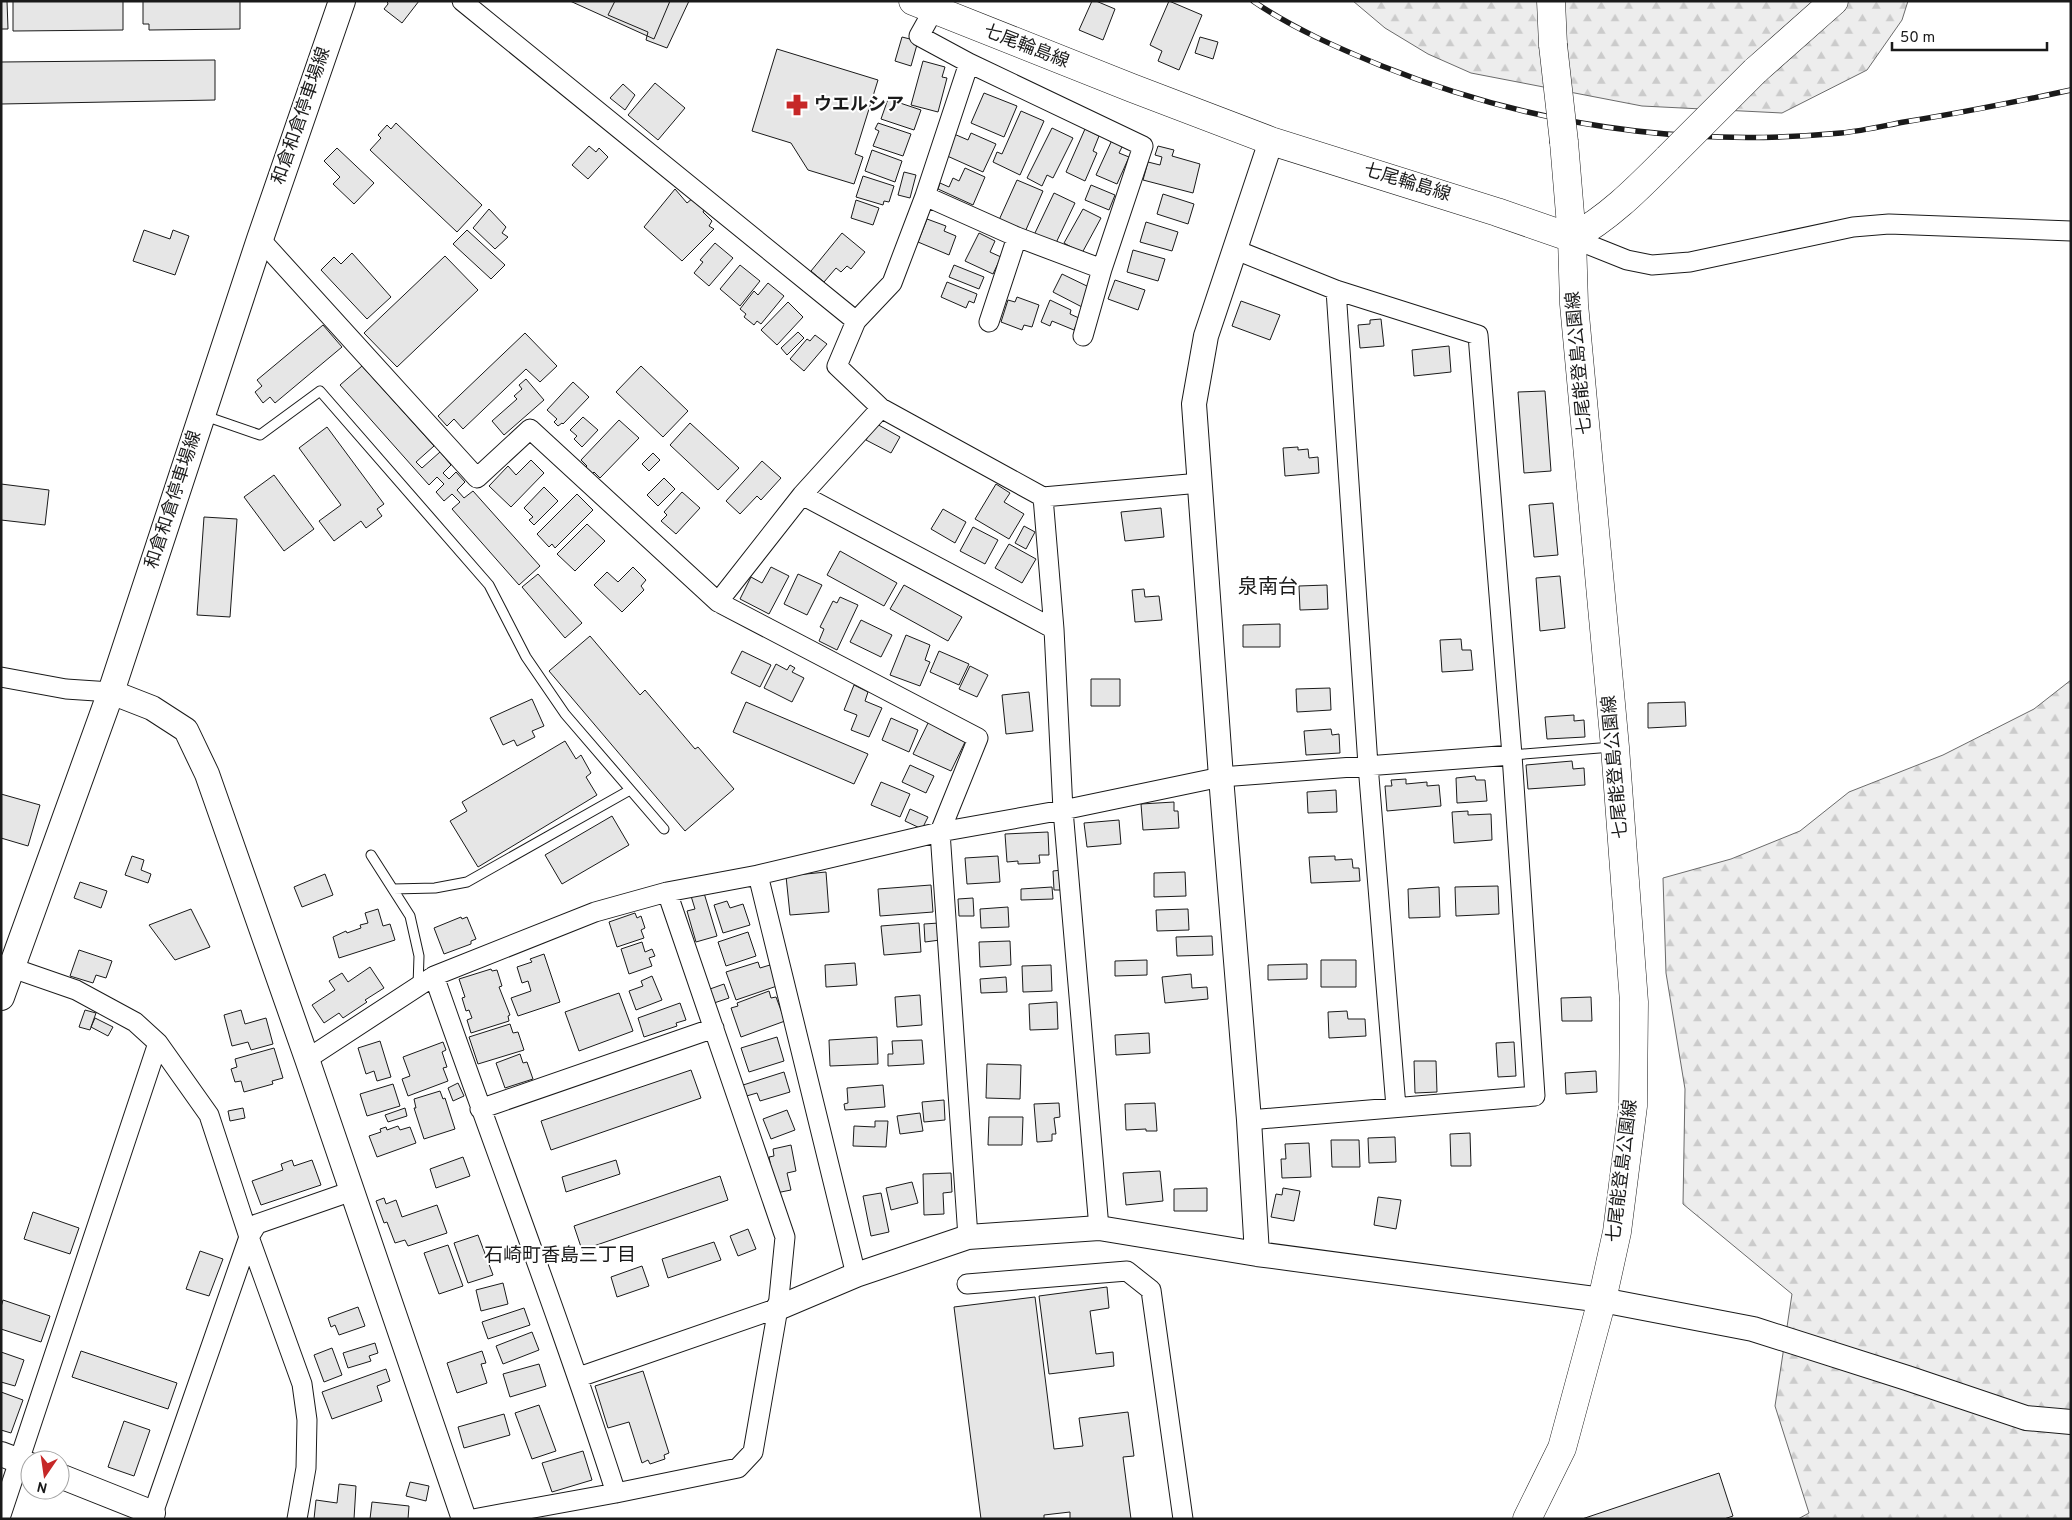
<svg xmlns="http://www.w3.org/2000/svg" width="2072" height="1520" viewBox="0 0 2072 1520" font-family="Overpass,'Noto Sans JP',sans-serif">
  <defs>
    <pattern id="forest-firs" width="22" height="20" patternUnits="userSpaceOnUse" patternTransform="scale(1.25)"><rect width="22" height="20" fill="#ededed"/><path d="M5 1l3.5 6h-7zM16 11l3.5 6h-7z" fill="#cbcbcb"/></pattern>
  </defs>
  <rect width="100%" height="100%" fill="#fff"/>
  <path fill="url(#forest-firs)" stroke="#6a6a6a" d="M1353 1H1908L1902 20 1867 70 1782 113 1642 106 1471 73 1428 54 1385 28Z
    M2071 680V1519H1798L1809 1513 1775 1406 1792 1294 1683 1204 1685 1089 1666 973 1663 878 1731 859 1800 831 1849 792 1943 755 2034 709Z"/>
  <path fill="#e6e6e6" stroke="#1a1a1a" d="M1 1H7L8 29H1Z
    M13 1H123V30L13 31Z
    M143 1H240V29L149 30V24H143Z
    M387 1H419L402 23 384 9 388 4Z
    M570 1H670L654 39Z
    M615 1H689L667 48 646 40 648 32 608 15Z
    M1092 1H1096L1115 9 1103 40 1079 30Z
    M1169 1 1202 15 1179 70 1158 61 1162 51 1150 45Z
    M902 37 918 41 911 66 895 61Z
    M1200 37 1218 42 1213 59 1195 53Z
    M777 49 878 80 855 154 863 157 854 184 808 170 791 143 752 131Z
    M215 60V100L1 104V62Z
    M923 61 945 67 942 77 947 78 938 112 911 105Z
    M655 83 685 108 658 140 628 115Z
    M623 84 635 95 625 110 610 98Z
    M984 93 1017 106 1004 137 971 123Z
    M888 99 921 110 914 130 881 119Z
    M1021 111 1044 121 1020 175 993 162 997 152 1002 154Z
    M396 123 482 205 457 232 370 150 381 138 378 135 387 125 391 129Z
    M878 123 911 134 903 156 873 146 879 131 875 129Z
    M1052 128 1073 138 1053 178 1047 175 1042 186 1027 178Z
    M1085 129 1099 136 1093 151 1097 153 1085 181 1066 172Z
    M971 133 996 144 983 172 945 155 954 134 968 140Z
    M1112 140 1123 145 1119 153 1129 157 1117 184 1096 175Z
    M589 146 596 152 599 148 608 157 588 179 572 165Z
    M1158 146 1174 150 1172 156 1200 164 1193 193 1143 180 1148 162 1160 165 1162 157 1155 155Z
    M337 148 374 183 354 204 333 184 340 177 324 161Z
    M872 150 902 161 895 182 865 171Z
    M965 168 985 177 973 205 938 189 940 183 949 187 953 178 959 181Z
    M904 172 916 175 910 198 898 195Z
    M863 176 894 186 889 202 884 201 883 205 856 197Z
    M1017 180 1043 191 1025 232 999 220Z
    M1091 185 1115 195 1109 210 1085 200Z
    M675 189 687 203 693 198 706 206 703 212 712 221 709 226 714 229 682 261 644 227Z
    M1054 193 1075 203 1055 245 1034 235Z
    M1163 194 1194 204 1188 224 1157 214Z
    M856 200 879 208 873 225 851 218Z
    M489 209 506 227 502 233 508 237 495 249 473 228Z
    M1083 209 1101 218 1082 253 1064 243Z
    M927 219 946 226 944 231 956 236 949 255 918 242Z
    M1146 222 1178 232 1172 251 1140 242Z
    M144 230 170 239 173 230 189 236 175 275 133 261Z
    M467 230 505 265 491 279 453 244Z
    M842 233 865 252 851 269 847 266 841 272 836 268 824 282 811 271Z
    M979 233 995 241 990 252 1001 257 993 274 965 261Z
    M715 243 733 258 709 286 694 273 703 262 700 260Z
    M1133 250 1165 259 1158 281 1127 272Z
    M352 253 391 297 367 319 321 270 334 257 341 264Z
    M445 256 478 290 397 367 364 333Z
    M740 265 760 281 740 306 720 289Z
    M954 265 984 277 979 289 949 277Z
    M1062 274 1091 288 1082 307 1053 292Z
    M1115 280 1145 290 1138 310 1108 299Z
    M947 282 977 294 974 303 969 301 966 308 941 297Z
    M768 283 784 296 761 324 757 321 754 325 744 317 746 314 740 309 754 291 758 295Z
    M1017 297 1039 305 1032 327 1024 325 1022 330 1001 322 1008 300 1015 302Z
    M1050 300 1071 310 1070 314 1079 318 1074 330 1052 321 1050 326 1041 322Z
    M1241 301 1280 315 1270 340 1232 326Z
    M788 302 803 317 777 345 761 330Z
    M1381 319 1384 346 1360 348 1358 325 1370 324V320Z
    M323 325 342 347 275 403 270 397 263 403 255 392 262 386 257 380Z
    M798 332 804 338 787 355 781 348Z
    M525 333 557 366 540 382 526 369 463 429 454 419 447 426 438 416Z
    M815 335 827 344 804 371 790 359 807 339 810 341Z
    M1449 346 1451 372 1414 376 1412 350Z
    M362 366 434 446 416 462 422 468 440 452 451 465 443 473 449 479 456 472 465 482 457 490 464 498 473 491 540 566 519 585 452 509 460 502 452 494 444 501 436 492 444 484 437 477 429 485 340 385Z
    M641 366 688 411 663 437 616 392Z
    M526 379 544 400 504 435 492 421 517 399 514 396 522 389 519 385Z
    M573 382 589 397 563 424 562 423 558 426 554 422 557 419 547 410Z
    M1545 391 1551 471 1524 473 1518 392Z
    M583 417 598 430 582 447 574 439 577 436 570 430Z
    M619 420 639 438 600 478 594 472 592 474 585 468 587 466 581 460Z
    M690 423 739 468 718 490 670 445Z
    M875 423 900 437 891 453 866 440Z
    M327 427 384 504 377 509 382 516 366 528 361 521 334 541 319 521 341 505 299 448Z
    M1298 447V450L1308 449 1309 458 1318 457 1319 473 1285 476 1283 448Z
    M653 453 660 460 649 471 642 464Z
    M531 460 544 473 511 507 489 486 508 466 516 475Z
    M762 461 781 478 761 500 757 496 740 514 726 501Z
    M274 475 314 529 284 551 244 497Z
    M664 478 675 489 658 506 647 495Z
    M1 484 49 490 45 525 1 520Z
    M996 484 1010 493 1004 502 1024 514 1009 539 975 519Z
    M544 487 558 501 534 525 529 520 533 517 524 508Z
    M682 492 700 508 676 534 661 521 667 515 664 512Z
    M577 494 593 510 555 548 552 544 549 547 537 534Z
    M1553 503 1558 555 1534 557 1529 505Z
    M1161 508 1164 537 1125 541 1121 512Z
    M943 509 966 522 955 543 931 529Z
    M204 517 237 519 230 617 197 615Z
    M587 524 605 541 575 571 557 554Z
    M1024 526 1035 532 1026 549 1015 543Z
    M973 527 998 540 985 564 960 551Z
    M1009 544 1036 559 1022 583 995 568Z
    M840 551 897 583 884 606 827 575Z
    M633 567 646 580 641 586 644 590 622 612 594 585 607 572 618 582Z
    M771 567 789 576 769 614 740 599 751 577 762 583Z
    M538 574 582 623 565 638 522 587Z
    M798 574 822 585 807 615 784 604Z
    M1560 576 1565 628 1540 631 1536 578Z
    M904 585 962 617 948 641 890 609Z
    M1327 585 1328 609 1300 610 1299 586Z
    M1144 589 1145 597 1159 596 1162 620 1135 622 1132 590Z
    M840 597 858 605 837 650 819 641 824 629 820 627 833 601 837 603Z
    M861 620 892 635 881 657 850 642Z
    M1280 624V647H1243V625Z
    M906 635 930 645 925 660 930 662 920 686 890 675Z
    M590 636 640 695 645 690 695 749 698 747 734 789 685 831 549 671Z
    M1461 639 1462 650H1471L1473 670 1442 672 1440 640Z
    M742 651 771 665 760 687 731 673Z
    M939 651 969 664 959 685 930 672Z
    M776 664 787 670 790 665 795 668 792 672 804 678 792 702 764 688Z
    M970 666 988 675 977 697 959 689Z
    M1091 679H1120V706H1091Z
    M854 685 868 692 865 701 882 708 869 737 851 730 857 715 844 710Z
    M1330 688 1331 710 1297 712 1296 689Z
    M1029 692 1033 731 1006 734 1002 695Z
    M532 699 544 726 532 731 535 737 517 746 514 740 503 745 490 718Z
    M746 702 868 754 854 784 733 732Z
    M1685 702 1686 726 1648 728V703Z
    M1574 715V721L1584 720 1585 737 1547 739 1545 717Z
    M891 718 918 730 909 752 882 740Z
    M929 721 944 728 943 731 965 742 951 771 913 754Z
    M1331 729 1332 735 1339 734 1340 753 1306 755 1304 731Z
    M565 741 576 759 581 755 591 773 586 777 597 795 478 867 450 821 467 811 462 802Z
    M1572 761 1573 769 1584 768 1585 785 1528 789 1526 765Z
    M910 765 934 776 926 793 902 782Z
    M1475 776 1476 780H1485L1487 801 1457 803 1456 778Z
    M1406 779V784L1427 782V786L1439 785 1441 806 1387 811 1385 786H1392L1391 780Z
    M881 782 910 794 900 817 871 805Z
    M1336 790 1337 812 1308 813 1307 792Z
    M1 794 40 805 28 846 1 838Z
    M1174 802V811H1178L1179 828 1143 830 1141 804Z
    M910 809 928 817 922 829 905 821Z
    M1468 811V815L1491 814 1492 840 1454 843 1452 812Z
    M612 816 629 845 562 884 545 855Z
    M1119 820 1121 844 1087 847 1084 823Z
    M1048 832 1049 855H1039L1040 863 1018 864V861L1007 862 1005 834Z
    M132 856 144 860 141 870 151 874 148 883 125 875Z
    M998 856 1000 882 967 884 965 858Z
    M1335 856V860L1352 859 1353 868H1359L1360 881 1311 883 1309 857Z
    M1062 870 1063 890H1054L1053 871Z
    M826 872 829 912 790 915 786 876Z
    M1185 872 1186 896 1154 897V873Z
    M325 874 333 895 302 907 294 887Z
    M80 882 107 891 101 908 74 898Z
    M931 885 933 912 880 916 878 889Z
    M1498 886 1499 914 1456 916 1455 887Z
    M1052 887 1053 899 1021 900V889Z
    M1439 887 1440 917 1409 918 1408 889Z
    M704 893 717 936 696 942 687 911 695 909 691 896Z
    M973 898 974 916H959L958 899Z
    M727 901 730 908 743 904 750 925 723 933 714 905Z
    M1008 907 1009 927 981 928 980 909Z
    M191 909 210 947 175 960 149 925Z
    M378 909 383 926 390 924 395 940 339 958 333 937 346 931 347 933 361 928 360 925 368 923 365 913Z
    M1188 909 1189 930 1157 931 1156 910Z
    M635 913 637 918 641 916 645 928 641 930 644 938 617 947 609 922Z
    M461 917 462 919 467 917 476 939 471 941V944L444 954 434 928Z
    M919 923 921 952 884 955 881 926Z
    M939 923 940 940 925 942 924 924Z
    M748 932 756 956 726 966 718 942Z
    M1212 936 1213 955 1177 956 1176 937Z
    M1010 941 1011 965 980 967 979 942Z
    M642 942 645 952 652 949 655 956 649 958 652 966 629 974 621 949Z
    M79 950 112 961 106 978 96 975 93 983 70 976Z
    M544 954 560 1002 518 1016 511 998 531 991 528 981 522 983 517 967 532 962 530 959Z
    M1147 960V975L1115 976V961Z
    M1321 960H1356V987H1321Z
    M758 962 760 968 770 965 777 986 736 1000 726 972Z
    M855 963 857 985 826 987 825 965Z
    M1307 964V979L1268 980V965Z
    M1051 965 1052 991 1023 992 1022 966Z
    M370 967 384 988 365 1000 367 1002 343 1018 339 1013 324 1023 312 1005 335 990 329 981 342 973 348 982Z
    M491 969 492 971 497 970 502 986 499 987 510 1015 508 1016 509 1021 471 1033 467 1020 472 1018 469 1010 466 1011 462 998 465 997 459 979Z
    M1191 974 1192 988 1207 987 1208 999 1165 1003 1162 977Z
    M652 976 662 1000 636 1010 629 991 643 986 641 981Z
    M1006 977 1007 992 981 993 980 979Z
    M724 984 729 998 714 1003 710 989Z
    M769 991 771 998 776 997 785 1021 741 1037 731 1008 738 1006 737 1003Z
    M619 993 633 1031 579 1051 565 1012Z
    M920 995 922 1025 897 1027 895 997Z
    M1591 997 1592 1021H1562L1561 998Z
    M1057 1002 1058 1029 1030 1030 1029 1004Z
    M680 1003 686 1020 676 1023 677 1026 644 1037 638 1018Z
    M85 1010 96 1013 90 1030 79 1027Z
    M241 1010 245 1024 266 1018 273 1044 251 1050 248 1042 232 1046 224 1015Z
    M1347 1011 1348 1019H1365L1366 1036 1329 1038 1328 1012Z
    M95 1018 113 1027 108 1036 91 1027Z
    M510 1024 513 1033 518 1032 524 1050 478 1064 469 1037Z
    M1149 1033 1150 1053 1116 1055 1115 1035Z
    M777 1037 784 1061 749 1072 741 1048Z
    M877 1037 878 1064 830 1066 829 1040Z
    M922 1040 924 1064 888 1066V1054H893L892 1041Z
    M380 1041 391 1077 377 1081 374 1071 366 1074 358 1048Z
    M443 1042 446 1050 442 1052 447 1067 443 1068 448 1081 408 1096 402 1079 410 1076 403 1057Z
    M1514 1042 1516 1076 1498 1077 1496 1043Z
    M274 1048 283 1078 272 1081 273 1084 244 1092 241 1081 235 1082 231 1069 237 1067 235 1059Z
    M520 1054 523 1063 527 1062 533 1079 505 1088 496 1063Z
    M1414 1061H1436L1437 1092 1415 1093Z
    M987 1064 1021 1065 1020 1099 986 1098Z
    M691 1070 701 1098 551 1150 541 1121Z
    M1596 1071 1597 1092 1566 1094 1565 1073Z
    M784 1072 790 1092 760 1101 757 1093 743 1097 740 1086Z
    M458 1083 464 1096 453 1101 448 1088Z
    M393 1084 400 1106 367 1116 360 1094Z
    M883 1085 885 1107 845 1110 844 1104 848 1103 847 1088Z
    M440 1091 443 1099 445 1098 455 1129 424 1139 414 1108H416L414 1099Z
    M944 1100 945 1120 924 1122 922 1102Z
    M1059 1103 1060 1117 1054 1118 1056 1134H1052V1141L1037 1142 1034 1104Z
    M1155 1103 1157 1131H1146V1129L1126 1130 1125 1104Z
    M243 1108 245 1118 230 1121 228 1111Z
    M405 1108 407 1116 388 1122 385 1115Z
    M787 1110 795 1130 771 1139 763 1119Z
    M920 1113 923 1131 900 1134 897 1116Z
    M989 1117H1023L1022 1145H988Z
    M875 1121H888L886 1147 853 1146 854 1126 875 1127Z
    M398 1126 400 1130 410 1127 416 1143 377 1157 369 1136 381 1132 380 1129 386 1127 387 1130Z
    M1470 1133 1471 1166H1451L1450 1134Z
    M1395 1137 1396 1162 1369 1163 1368 1138Z
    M1331 1140H1359L1360 1167H1332Z
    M1309 1143 1311 1177 1282 1178 1281 1159H1286L1285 1144Z
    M791 1145 796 1171 787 1173 791 1190 776 1193 769 1157 774 1156 773 1149Z
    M463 1157 470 1176 436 1188 430 1169Z
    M292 1160 294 1166 312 1160 321 1185 261 1205 252 1181 283 1170 281 1164Z
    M616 1160 620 1174 566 1192 562 1177Z
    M1160 1171 1163 1201 1126 1205 1123 1173Z
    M951 1173 952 1192 943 1193 944 1214 924 1215 923 1174Z
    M720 1176 728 1200 582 1250 574 1226Z
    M912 1182 918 1203 891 1210 886 1188Z
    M1207 1188V1211H1174V1189Z
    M1283 1188 1300 1191 1294 1221 1271 1217 1276 1194 1282 1195Z
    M881 1193 889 1232 871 1236 863 1196Z
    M1378 1197 1401 1200 1396 1229 1374 1225Z
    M384 1198 386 1204 396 1200 402 1217 437 1205 447 1233 408 1246 405 1240 395 1243 387 1222 384 1223 376 1201Z
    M33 1212 79 1228 70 1254 24 1239Z
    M748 1229 756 1249 738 1256 730 1236Z
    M478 1235 493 1275 468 1283 454 1243Z
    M714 1242 721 1260 668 1278 662 1259Z
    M448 1245 463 1286 439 1294 424 1253Z
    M200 1251 223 1259 209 1296 186 1289Z
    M642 1266 649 1286 617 1297 611 1277Z
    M503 1283 508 1304 481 1311 476 1290Z
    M1107 1287 1109 1308 1090 1311 1096 1354 1113 1352 1114 1366 1049 1374 1039 1296Z
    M1035 1297 1054 1449 1083 1446 1079 1418 1128 1412 1134 1456 1123 1457 1131 1519H1070V1512L1044 1515V1519H981L954 1307Z
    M3 1300 50 1316 41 1342 1 1329V1307Z
    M358 1307 365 1326 339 1335 335 1325 331 1327 328 1318Z
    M524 1308 530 1325 488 1339 482 1322Z
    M532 1332 539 1350 503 1364 496 1346Z
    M375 1343 378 1353 369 1356 371 1361 348 1368 343 1353Z
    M332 1348 342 1375 324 1382 314 1355Z
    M81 1351 177 1383 168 1409 72 1377Z
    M482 1351 486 1363 481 1364 487 1383 457 1393 447 1363Z
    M1 1352 24 1360 15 1386 1 1382Z
    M539 1364 546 1386 510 1397 503 1374Z
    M386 1369 390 1381 377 1386 382 1401 332 1419 322 1392Z
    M643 1371 669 1453 664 1455 665 1459 650 1464 648 1460 642 1463 629 1422 608 1428 595 1386Z
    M1 1392 23 1400 11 1433 1 1430Z
    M539 1405 556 1451 532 1459 515 1413Z
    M504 1414 510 1435 464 1448 458 1427Z
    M124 1421 150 1430 134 1476 108 1467Z
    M583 1451 592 1480 552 1492 542 1463Z
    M1719 1473 1733 1516 1724 1519H1582Z
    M410 1482 429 1486 426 1501 406 1496Z
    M339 1484 356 1486 354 1519H314L316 1500 337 1503Z
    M372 1502 409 1506 408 1519H370Z"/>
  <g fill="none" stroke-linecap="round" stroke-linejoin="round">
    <g stroke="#1a1a1a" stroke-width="11">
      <path id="service" d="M205 416 260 435 320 391 489 585 526 657 565 714 664 829
        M1512 755 1612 747
        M371 855 410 916 419 956 418 986
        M393 889 435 888 467 882 630 790"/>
    </g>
    <g stroke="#1a1a1a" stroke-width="21">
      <path id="minor" d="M462 1 856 321
        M933 11 919 36 969 63 925 196 1017 237 1102 269 1143 146 969 63
        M925 196 892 283 856 321 837 366 881 408 1043 497 1200 483
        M1572 238 1627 260 1652 265 1690 262 1853 227 1889 224 2071 231
        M260 239 477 478 530 429 718 602 978 738 940 832 968 1237
        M1236 250 1336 290 1478 335 1512 755 1535 1096 1249 1120
        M1336 290 1368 765 1396 1107
        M989 322 1017 237
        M1083 336 1102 269
        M802 495 1054 629
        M1043 497 1054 629 1063 810 1099 1228
        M718 602 802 495 881 408
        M1 677 66 689 111 692
        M758 875 856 1275
        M1 964 76 990 135 1022 158 1043 209 1115 249 1237 302 1384 307 1420 306 1468 297 1519
        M434 976C494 1148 560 1319 616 1493
        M307 1059 434 976 595 912 667 892 758 875 940 832 1063 810 1221 777 1512 755
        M480 1109 714 1028
        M967 1284 1127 1271 1151 1290 1183 1519
        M579 1377 778 1308
        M1 1515 158 1043
        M151 1519 249 1237 257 1224 352 1191
        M473 1519 616 1493 738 1468 753 1452 778 1308 785 1237 667 892"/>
    </g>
    <g stroke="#1a1a1a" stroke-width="26">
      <path id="tertiary" d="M111 692 152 708 186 730 207 774 307 1059 464 1519
        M1257 1254 1249 1120 1221 777 1194 404 1206 336 1271 141
        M778 1308 856 1275 968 1237 1099 1228 1257 1254 1602 1300 1753 1329 1907 1378 2026 1418 2071 1422
        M1 1454 30 1465
        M60 1476 153 1513"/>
    </g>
    <g stroke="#1a1a1a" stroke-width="28">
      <path id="secondary" d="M1 997 111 692 260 239 342 1"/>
    </g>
    <g stroke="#1a1a1a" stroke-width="29">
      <path id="primary" d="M913 1 1132 88 1271 141 1497 212 1572 238C1610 217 1638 188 1668 158
        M1551 1 1553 45
        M1755 71 1834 1
        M1527 1519 1562 1448 1602 1300 1617 1232 1633 1106 1634 1002 1615 747 1574 304 1572 238 1564 142"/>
    </g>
    <use href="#service" stroke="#fff" stroke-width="9"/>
    <use href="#minor" stroke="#fff" stroke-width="19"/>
    <use href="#tertiary" stroke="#fff" stroke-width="24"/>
    <use href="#secondary" stroke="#fff" stroke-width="26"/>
    <use href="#primary" stroke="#fff" stroke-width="28"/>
    <g stroke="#1a1a1a" stroke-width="5.5">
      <path id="rail" d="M1253 1C1292 28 1338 48 1382 66 1530 125 1682 148 1841 133 1862 131 1883 126 1904 122 1960 113 2015 102 2071 90"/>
    </g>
    <use href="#rail" stroke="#fff" stroke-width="4" stroke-dasharray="11" stroke-linecap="butt"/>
    <g stroke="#1a1a1a" stroke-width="29" stroke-linecap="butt">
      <path id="primary-bridge" d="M1553 45 1564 142
        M1668 158 1755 71"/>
    </g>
    <use href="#primary-bridge" stroke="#fff" stroke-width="28"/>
  </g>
  <defs>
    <g id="pharmacy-bare" transform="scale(1.725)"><path d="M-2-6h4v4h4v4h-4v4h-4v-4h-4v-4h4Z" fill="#c62828" stroke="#fff" stroke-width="2.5" paint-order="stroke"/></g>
  </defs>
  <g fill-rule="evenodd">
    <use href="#pharmacy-bare" x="797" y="105"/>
  </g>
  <g text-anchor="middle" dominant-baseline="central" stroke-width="4" stroke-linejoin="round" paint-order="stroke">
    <g font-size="18" fill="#1a1a1a" stroke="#fff">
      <text transform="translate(1026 47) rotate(21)">七尾輪島線</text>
      <text transform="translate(302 116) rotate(-71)">和倉和倉停車場線</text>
      <text transform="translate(1407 183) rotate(17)">七尾輪島線</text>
      <text transform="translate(1580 363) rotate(-95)">七尾能登島公園線</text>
      <text transform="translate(174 500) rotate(-72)">和倉和倉停車場線</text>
      <text transform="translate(1616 767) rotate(-95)">七尾能登島公園線</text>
      <text transform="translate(1623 1171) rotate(-83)">七尾能登島公園線</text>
    </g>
    <g font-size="18" font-weight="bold" fill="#1a1a1a" stroke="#fff" text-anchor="start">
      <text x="814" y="105">ウエルシア</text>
    </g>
    <g font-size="19" fill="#1a1a1a" stroke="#fff">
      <text x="560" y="1256">石崎町香島三丁目</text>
    </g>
    <g font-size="20" fill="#1a1a1a" stroke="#fff">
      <text x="1268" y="588">泉南台</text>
    </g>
  </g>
  <rect width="2072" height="1520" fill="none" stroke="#1a1a1a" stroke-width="5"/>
  <g transform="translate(45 1475) rotate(193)"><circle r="24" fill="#ffffff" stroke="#a3a3a3"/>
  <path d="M0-4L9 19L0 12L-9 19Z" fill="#c62828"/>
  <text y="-8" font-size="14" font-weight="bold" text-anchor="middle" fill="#1a1a1a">N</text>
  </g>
  <path d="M1892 42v8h155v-8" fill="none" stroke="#1a1a1a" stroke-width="2.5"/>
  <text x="1900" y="42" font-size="15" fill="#1a1a1a" stroke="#ffffff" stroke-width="4" paint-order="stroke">50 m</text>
</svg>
